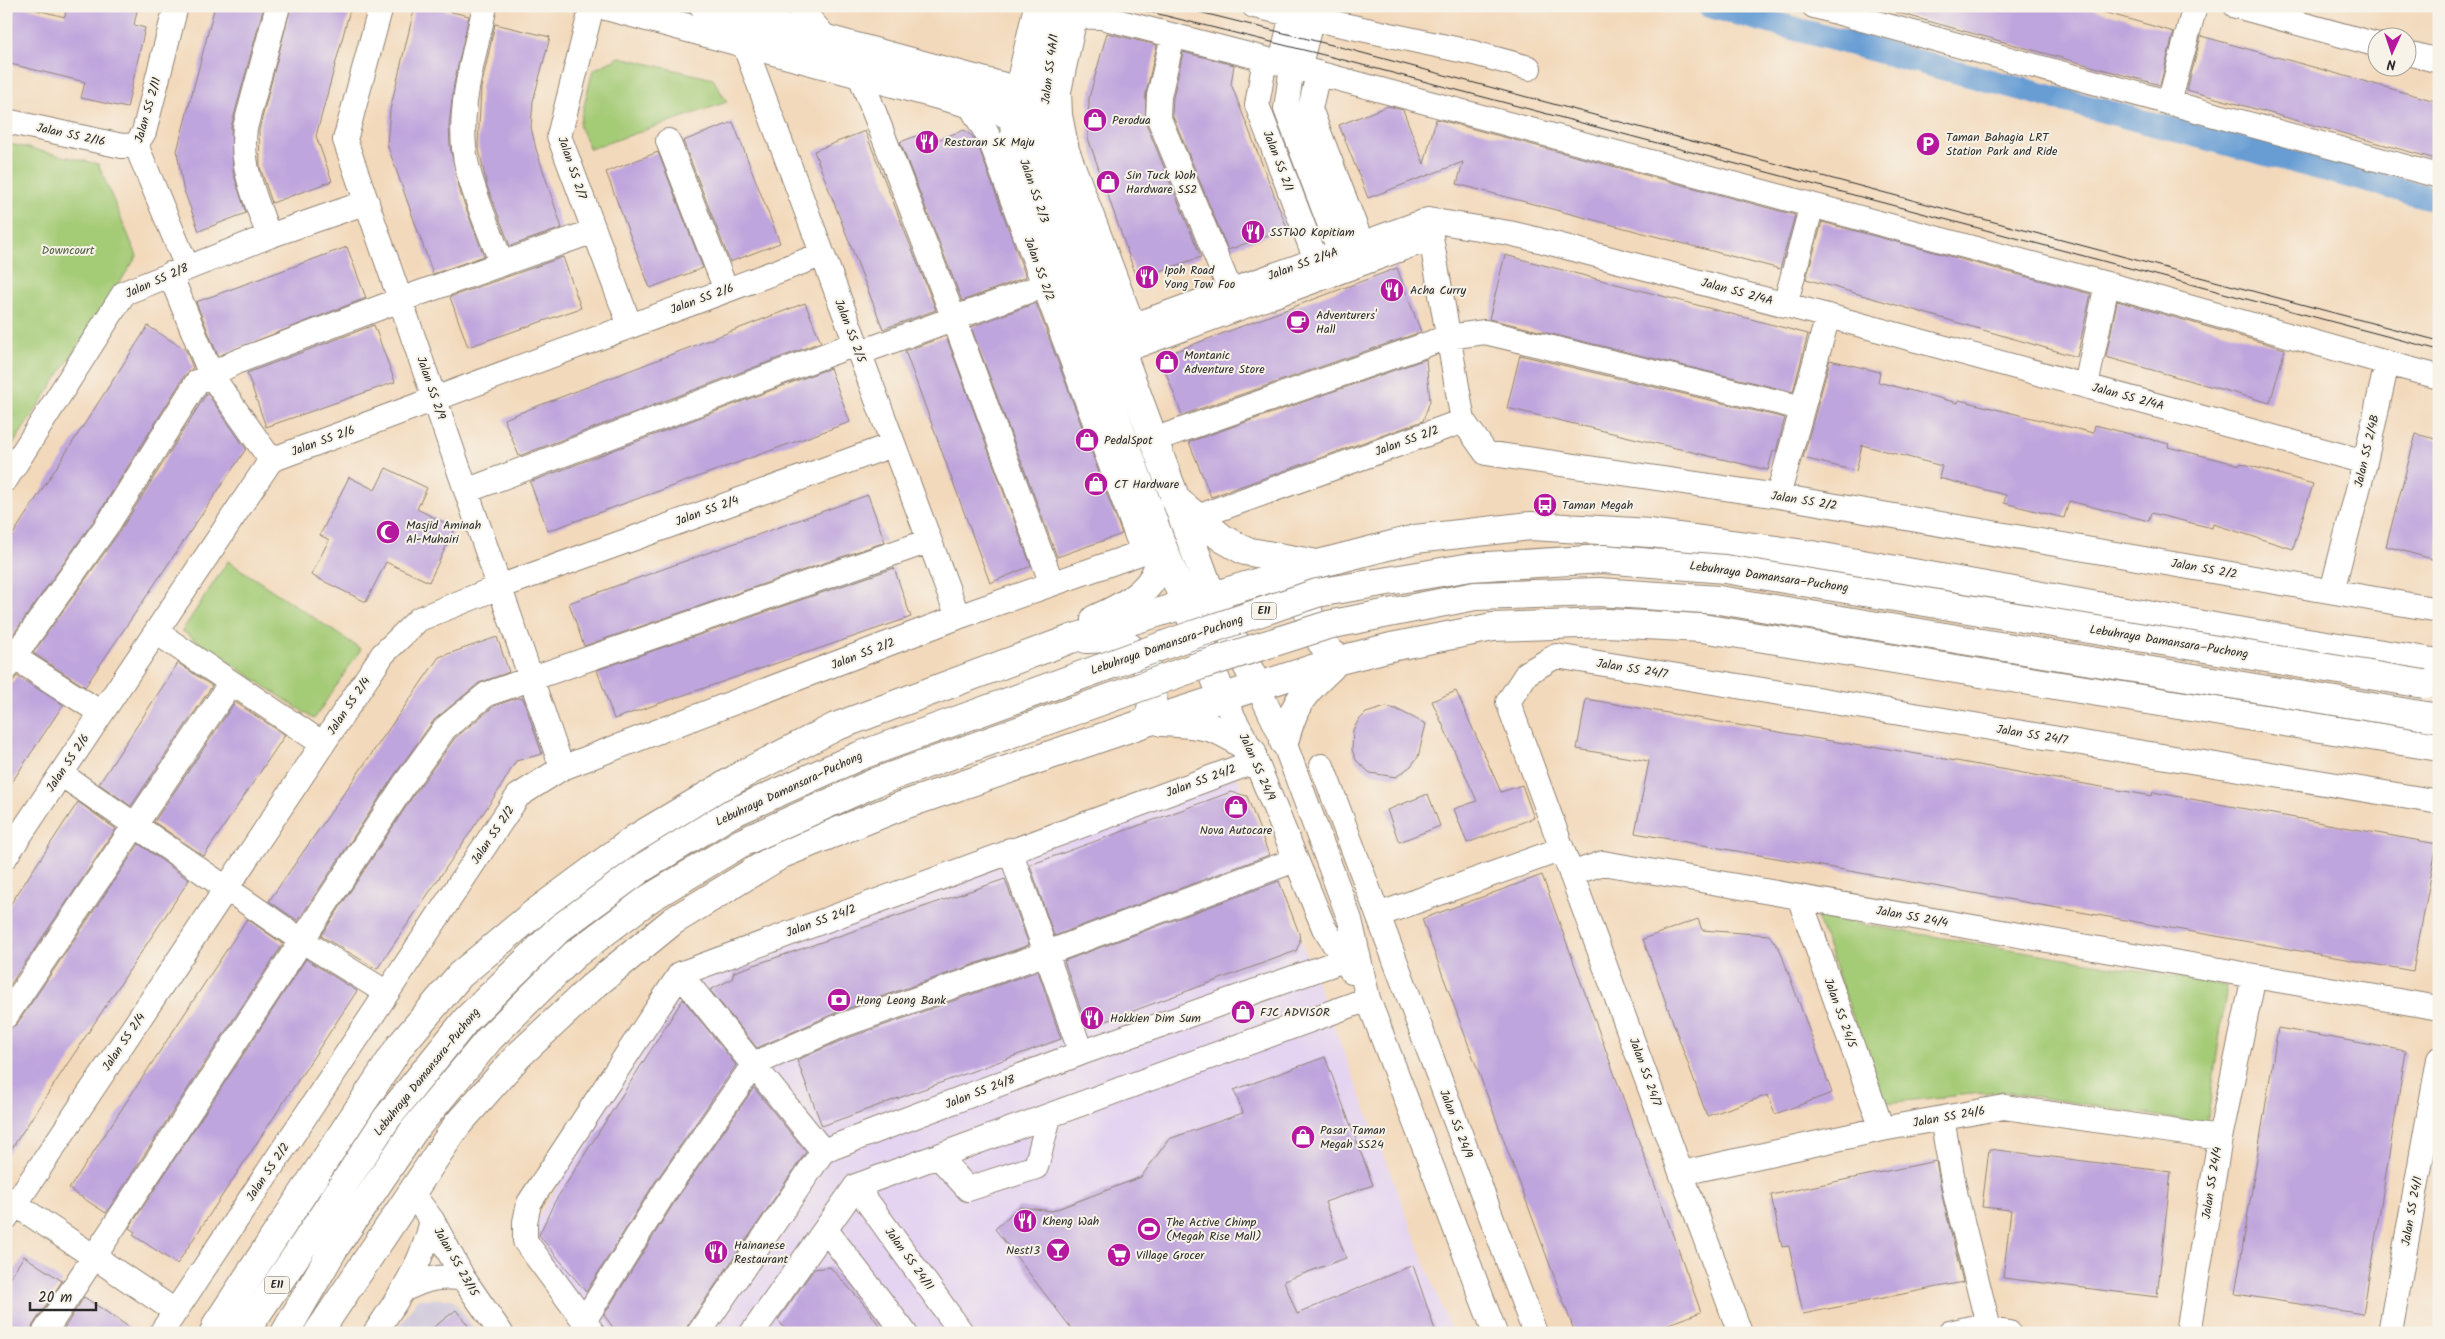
<svg xmlns="http://www.w3.org/2000/svg" width="2445" height="1339" viewBox="0 0 2445 1339" font-family="Kalam,sans-serif">
  <rect width="100%" height="100%" fill="#f7f3e8"/>
  <filter id="ink" filterUnits="userSpaceOnUse"><feTurbulence type="fractalNoise" baseFrequency=".02" numOctaves="2"/><feDisplacementMap in="SourceGraphic" scale="10" xChannelSelector="R" yChannelSelector="G"/><feConvolveMatrix kernelMatrix="1 2 1 2 8 2 1 2 1" color-interpolation-filters="sRGB"/></filter>
  <filter id="wash" filterUnits="userSpaceOnUse"><feTurbulence type="fractalNoise" baseFrequency=".0096" numOctaves="4" result="noise"/><feDisplacementMap in="SourceGraphic" scale="20" xChannelSelector="R" yChannelSelector="G"/><feGaussianBlur stdDeviation="1.12" result="paint"/><feColorMatrix in="noise" values="0 0 0 0 0 0 0 0 0 0 0 0 0 0 0 0 0 1.4 0 .05"/><feComposite in="paint" operator="in"/></filter>
  <g filter="url(#wash)">
    <rect width="100%" height="100%" fill="#f3d9bb"/>
    <path fill="#e4d3f1" d="M1237 776 1452 1333H604L535 1243 534 1224 685 982Z"/>
    <path fill="#c6c0d9" d="M418 1299H452L478 1333H395Z"/>
    <path fill="#a4cb76" stroke="#687b50" d="M620 57 713 79 727 102 590 149 579 126 593 70Z
      M6 143 98 164 137 256 6 455Z
      M228 561 361 649 314 719 182 631Z
      M1817 917 2227 985 2207 1124 2001 1091 1884 1103Z"/>
    <g fill="none" stroke-linecap="round" stroke-linejoin="round">
      <path stroke="#689dd4" stroke-width="24" d="M1709 6 2439 200"/>
    </g>
    <g id="blocks">
      <path fill="#bfa5dd" d="M6 6H21L65 17 66 6H138L134 25 145 28 127 108 81 98 85 82 6 63Z
        M215 6H264L231 127 233 172 246 213 199 231 183 188 177 151Z
        M291 6H351L316 136 332 181 272 203 260 167 259 130Z
        M415 6H427L469 16 454 84 449 125 450 147 461 195 484 256 433 274 387 144 390 110Z
        M1895 6H2082L2174 32 2160 85 1895 12Z
        M495 24 550 37 533 101 531 127 536 149 562 228 510 246 487 186 478 145 481 88Z
        M1107 33 1157 45 1146 93 1145 121 1201 257 1137 279 1088 138 1089 98Z
        M2201 36 2439 102V160L2187 90Z
        M1183 52 1234 65 1231 84 1287 228 1228 250 1172 114 1173 98Z
        M1388 106 1403 110 1424 164 1436 119 1795 215 1780 269 1457 184 1463 162 1368 198 1339 125Z
        M733 122 780 243 730 262 683 141Z
        M964 130 972 136 978 145 1026 277 962 301 900 142 927 132 932 142Z
        M865 131 936 310 883 329 814 151Z
        M658 152 703 268 650 288 606 172Z
        M1822 222 2091 294 2077 357 1806 279Z
        M347 247 366 298 218 356 196 302Z
        M1505 255 1808 334 1793 392 1489 319Z
        M563 257 581 308 468 347 450 297Z
        M1397 268 1421 332 1182 415 1160 357Z
        M2117 301 2285 349 2270 403 2106 357Z
        M805 303 821 342 519 456 504 419Z
        M1036 303 1122 534 1057 557 971 327Z
        M374 325 395 382 266 427 247 373Z
        M148 326 186 350 193 368 185 375 99 513 10 639 6 638V545Z
        M946 336 1031 566 990 583 905 351Z
        M1520 355 1785 418 1776 452 1773 451 1768 470 1507 408Z
        M1426 359 1430 401 1423 421 1211 497 1189 442Z
        M1830 360 1880 372 1878 382 1958 403 1959 400 2093 433 2095 425 2169 444 2168 447 2240 465 2241 463 2313 484 2293 549 2213 524 2212 528 2151 513 2149 521 2069 501 2064 518 2004 503 2006 495 1939 478 1942 466 1862 445 1856 471 1803 458Z
        M830 368 850 422 548 531 530 482Z
        M207 393 246 449 85 687 33 653 122 528Z
        M2416 434 2439 440V561L2386 546Z
        M386 468 427 488 417 509 455 528 429 582 386 562 366 602 311 575 329 540 320 535 349 477 375 490Z
        M868 495 885 542 584 646 569 603Z
        M894 568 911 617 614 719 597 670Z
        M497 637 509 672 479 683 434 720 393 777 298 921 269 901 439 657Z
        M178 663 212 686 131 806 99 784Z
        M17 676 63 705 6 791V690Z
        M1456 691 1501 792 1522 785 1534 818 1467 843 1454 809 1477 801 1432 701Z
        M517 698H523L542 754 516 761 499 790 377 969 321 936 415 793 455 738 494 706Z
        M1586 699 1872 748V746L2152 796 2153 792 2437 844 2413 971 1635 833 1649 761 1577 749Z
        M235 702 285 735 204 856 154 822Z
        M1386 707 1396 709 1426 724 1418 757 1411 766 1396 777 1370 773 1356 760 1352 750 1353 730 1358 721 1366 713Z
        M1231 792 1247 796 1269 855 1054 936 1030 865Z
        M1428 794 1440 826 1399 842 1387 810Z
        M78 802 116 829 6 991V911Z
        M139 844 189 880 6 1157V1030L17 1024Z
        M1542 875 1701 1312 1644 1333H1575L1422 919Z
        M1005 879 1029 945 835 1013 757 1048 710 990 732 979 734 972Z
        M1279 881 1299 933 1300 942 1296 951 1087 1028 1064 961Z
        M247 919 283 944 106 1213 69 1189Z
        M1698 919 1702 930 1769 935 1780 950 1832 1093 1775 1114 1768 1095 1707 1116 1643 939Z
        M306 959 357 991 177 1264 133 1235 135 1232 129 1228Z
        M1038 971 1061 1039 822 1126 797 1060 845 1039Z
        M683 999 736 1065 655 1182 586 1292 539 1235 554 1203Z
        M2278 1028 2406 1051 2363 1314 2235 1294Z
        M1325 1057 1373 1185 1325 1202 1346 1258 1284 1281 1297 1314 1413 1265 1436 1333H1075L995 1229 1019 1207 1052 1211 1141 1177 1169 1139 1243 1113 1234 1090Z
        M754 1088 806 1152 688 1325 685 1333H617L604 1315 677 1198Z
        M1989 1149 2171 1172 2157 1297 2003 1278 2011 1210 1982 1207Z
        M1936 1161 1943 1200 1963 1282 1803 1314 1789 1246 1782 1247 1771 1195Z
        M24 1256 62 1281 33 1325 30 1333H6V1283Z
        M830 1267 863 1303 885 1333H788L778 1320 814 1269Z
        M84 1297 138 1333H61Z
        M456 1310 474 1333H426Z"/>
    </g>
  </g>
  <g filter="url(#ink)">
    <use href="#blocks" fill-opacity="0" stroke="#8f8273" stroke-width="1"/>
    <g fill="none" stroke-linecap="round" stroke-linejoin="round">
      <g stroke="#8f8273" stroke-width="26">
        <path id="minor" d="M176 6 144 132 136 145 187 267
          M381 6 345 140 562 768
          M485 6C474 57 455 114 467 166 475 199 490 232 502 264
          M592 6 559 136 630 326
          M798 6 826 38
          M1254 6 1474 53 1529 68
          M1814 6 2439 176
          M2236 6 2378 45
          M1058 16 1101 17 1265 59 2107 284 2387 363
          M1075 17 1059 91 1060 115 1067 150 1133 325
          M1173 36 1159 96 1158 116 1230 290
          M744 44 958 617
          M2408 53 2439 61
          M1265 59 1257 105 1316 260
          M1281 63 1292 14
          M1292 66 1286 109 1340 252
          M1299 68 1312 18
          M859 73 954 319 1052 584
          M1318 73 1310 109 1362 244
          M969 103 990 139 1143 552
          M2169 103 2195 6
          M6 121 122 146 136 145
          M668 141 726 290
          M1428 220 1463 421 1486 453 1778 496 2439 610
          M269 236C256 200 240 167 245 128L278 6
          M170 274 211 375 271 460
          M1785 305 1812 205
          M1115 332 1428 220 1509 233 1539 240 1828 316 2365 462
          M1122 351 1431 238
          M859 353 1045 285
          M2086 386 2107 284
          M1153 440 1448 337 1485 332 1802 408
          M6 479 124 293 269 236 367 202
          M466 491 855 344
          M1778 496 1828 316
          M1197 517 1463 421
          M2332 591 2365 462 2387 363 2439 377
          M156 632 323 744
          M6 652 101 713
          M6 668 110 521 197 382 236 362 400 300 594 231
          M1258 687 1284 742 1350 920 1368 999 1495 1333
          M1223 698 1252 752 1324 928 1352 972
          M1322 766 1535 1333
          M61 774 301 940 387 993
          M1010 850 1081 1053
          M6 856 271 460 821 255
          M1571 874 1603 863 2439 1008
          M1799 897 1882 1129
          M1378 915 1562 849
          M680 974 823 1151
          M6 1016 231 683
          M1942 1119 1956 1197 1990 1333
          M938 1156 968 1189 1036 1167 1049 1117
          M1682 1173 1882 1129 2004 1107 2220 1138
          M856 1186 962 1333
          M411 1192 432 1220 463 1278 501 1333
          M6 1198 175 1311
          M6 1218 383 654 419 619 499 587 892 445
          M826 1230 905 1333
          M405 1289C428 1278 438 1276 463 1278
          M584 1321 666 1190 754 1064 840 1026 1047 953 1295 860
          M44 1333 404 785 445 728 487 694 929 541
          M161 1333 518 796 562 768 958 617 1143 552 1161 543
          M375 1333C399 1297 423 1263 432 1220
          M593 1333 525 1241V1222L529 1203 680 974 1256 761
          M699 1333 823 1151 1081 1053 1344 960
          M752 1333 856 1186 1368 999
          M1740 1333 1508 702 1527 673 1556 656 2439 802
          M1950 1333 1971 1328 2009 1333
          M2188 1333 2220 1138 2254 976
          M2390 1333 2439 1059"/>
      </g>
      <g stroke="#8f8273" stroke-width="30">
        <path id="major" d="M606 6 1013 115
          M704 6 1019 91
          M1038 6 1013 115 1015 134 1034 192 1161 543 1223 698
          M1019 91 1029 103 1043 131 1049 155 1092 273 1212 597 1258 687
          M1043 131 1050 62 1061 6"/>
      </g>
      <g stroke="#8f8273" stroke-width="30">
        <path id="highway" d="M1174 498 1222 538 1245 551 1312 563
          M1313 574C1300 607 1311 639 1340 660
          M1095 619C1118 609 1150 594 1158 567 1160 559 1160 551 1161 543
          M1086 639C1093 639 1102 638 1109 639 1148 646 1161 689 1147 722
          M2420 715 2439 718
          M1162 722C1204 724 1219 725 1252 752
          M1284 742C1295 702 1301 695 1331 667
          M214 1333 217 1324 400 1046 460 975 532 915 636 838 749 771 835 727 1071 639 1318 564 1415 539 1531 526 1650 533 1812 555 2231 630 2439 663
          M244 1333 309 1237
          M285 1333 333 1250
          M318 1333 457 1125 518 1056 592 987 673 921 782 854 901 806 1147 722 1340 660 1391 647 1493 627 1607 623 1702 628 2439 747"/>
      </g>
      <use href="#minor" stroke="#fff" stroke-width="24"/>
      <use href="#major" stroke="#fff" stroke-width="28"/>
      <use href="#highway" stroke="#fff" stroke-width="28"/>
      <path stroke="#2b2b2b" stroke-width="1" d="M1126 6 1336 58 2439 350
        M1175 6 1340 47 2439 341"/>
      <g stroke="#8f8273" stroke-width="30" stroke-linecap="butt">
        <path id="highway-bridge" d="M309 1237 387 1118 466 1020 560 928 642 868 730 814 859 756 1184 638 1317 593 1471 567 1603 559 1725 569 2424 684
          M333 1250 414 1130 490 1038 574 955 650 898 741 843 876 782 1199 666 1328 625 1475 596 1599 592 1719 600 2420 715"/>
      </g>
      <use href="#highway-bridge" stroke="#fff" stroke-width="28"/>
    </g>
  </g>
  <defs>
    <g id="shop-disc" transform="scale(1.25)"><circle r="9.5" fill="#b5179e" stroke="#f7f3e8"/><path d="M-5-2.5h2.3a2.7 3.5 0 0 1 5.4 0H5L5.5 6h-11ZM-1.5-2.5h3a1.5 2.3 0 0 0-3 0Z" fill="#fff"/></g>
    <g id="restaurant-disc" transform="scale(1.25)"><circle r="9.5" fill="#b5179e" stroke="#f7f3e8"/><path d="M-5-6h1v4h1v-4h1v4h1v-4h1v5L-1.5 .5V6h-2V.5L-5-1ZM5-6V6H3V1.5H1.5Q1.5-4 5-6Z" fill="#fff"/></g>
    <g id="parking-disc" transform="scale(1.25)"><circle r="9.5" fill="#b5179e" stroke="#f7f3e8"/><path d="M-3.5-5.5H1a3.5 3.5 0 0 1 0 7H-1V5.5H-3.5ZM-1-3.4V-.6H.8a1.4 1.4 0 0 0 0-2.8Z" fill="#fff"/></g>
    <g id="cafe-disc" transform="scale(1.25)"><circle r="9.5" fill="#b5179e" stroke="#f7f3e8"/><path d="M-5.5-4.5H6V0H3Q3 3.5 0 3.5H-2.5Q-5.5 3.5-5.5 0ZM3-3.2v2h1.7v-2ZM-6 4.5H4V6H-6Z" fill="#fff"/></g>
    <g id="bus-disc" transform="scale(1.25)"><circle r="9.5" fill="#b5179e" stroke="#f7f3e8"/><path d="M-5-6H5V4H4V6H2V4H-2V6H-4V4H-5ZM-3.5-4V0h7V-4ZM-3.5 1.2v1.5H-2V1.2ZM2 1.2v1.5H3.5V1.2Z" fill="#fff"/></g>
    <g id="mosque-disc" transform="scale(1.25)"><circle r="9.5" fill="#b5179e" stroke="#f7f3e8"/><path d="M3.5-4.9A6 6 0 1 0 3.5 4.9A5 5 0 1 1 3.5-4.9Z" fill="#fff"/></g>
    <g id="bank-disc" transform="scale(1.25)"><circle r="9.5" fill="#b5179e" stroke="#f7f3e8"/><path d="M-6-4H6V4H-6ZM0-2.3a2.3 2.3 0 1 0 0 4.6a2.3 2.3 0 1 0 0-4.6Z" fill="#fff"/></g>
    <g id="stadium-disc" transform="scale(1.25)"><circle r="9.5" fill="#b5179e" stroke="#f7f3e8"/><path d="M0-5a6.5 5 0 1 0 0 10a6.5 5 0 1 0 0-10ZM-3.5-1.8h7v3.6h-7Z" fill="#fff"/></g>
    <g id="bar-disc" transform="scale(1.25)"><circle r="9.5" fill="#b5179e" stroke="#f7f3e8"/><path d="M-6-5H6L.8 .8V4.5H3.5V6h-7V4.5H-.8V.8Z" fill="#fff"/></g>
    <g id="supermarket-disc" transform="scale(1.25)"><circle r="9.5" fill="#b5179e" stroke="#f7f3e8"/><path d="M-6-5.5h2.5l.6 2H6L4.5 2H-2.5L-4.4-4H-6ZM-1.5 3.2a1.3 1.3 0 1 0 .1 0ZM3 3.2a1.3 1.3 0 1 0 .1 0Z" fill="#fff"/></g>
  </defs>
  <g fill-rule="evenodd">
    <use href="#shop-disc" x="1095" y="120"/>
    <use href="#restaurant-disc" x="927" y="142"/>
    <use href="#parking-disc" x="1928" y="144"/>
    <use href="#shop-disc" x="1108" y="182"/>
    <use href="#restaurant-disc" x="1253" y="232"/>
    <use href="#restaurant-disc" x="1147" y="277"/>
    <use href="#restaurant-disc" x="1392" y="290"/>
    <use href="#cafe-disc" x="1298" y="322"/>
    <use href="#shop-disc" x="1167" y="362"/>
    <use href="#shop-disc" x="1087" y="440"/>
    <use href="#shop-disc" x="1096" y="484"/>
    <use href="#bus-disc" x="1545" y="505"/>
    <use href="#mosque-disc" x="388" y="532"/>
    <use href="#shop-disc" x="1236" y="807"/>
    <use href="#bank-disc" x="839" y="1000"/>
    <use href="#shop-disc" x="1243" y="1012"/>
    <use href="#restaurant-disc" x="1092" y="1018"/>
    <use href="#shop-disc" x="1303" y="1137"/>
    <use href="#restaurant-disc" x="1025" y="1221"/>
    <use href="#stadium-disc" x="1149" y="1229"/>
    <use href="#bar-disc" x="1058" y="1250"/>
    <use href="#restaurant-disc" x="716" y="1252"/>
    <use href="#supermarket-disc" x="1119" y="1255"/>
  </g>
  <g text-anchor="middle" dominant-baseline="central" stroke-width="4" stroke-linejoin="round" paint-order="stroke">
    <g fill="#f7f3e8" stroke="#686764" stroke-width="1">
      <rect x="1251.5" y="602.5" width="25" height="17" rx="4"/>
      <rect x="264.5" y="1276.5" width="25" height="17" rx="4"/>
    </g>
    <g font-size="11" font-weight="bold" fill="#2b2b2b">
      <text x="1264" y="611">E11</text>
      <text x="277" y="1285">E11</text>
    </g>
    <g font-size="12" fill="#2b2b2b" stroke="#f7f3e8">
      <text transform="translate(1050 69) rotate(-83)">Jalan SS 4A/1</text>
      <text transform="translate(148 110) rotate(-74)">Jalan SS 2/11</text>
      <text transform="translate(71 135) rotate(12)">Jalan SS 2/16</text>
      <text transform="translate(1278 161) rotate(69)">Jalan SS 2/1</text>
      <text transform="translate(572 168) rotate(71)">Jalan SS 2/7</text>
      <text transform="translate(1034 191) rotate(71)">Jalan SS 2/3</text>
      <text transform="translate(1303 264) rotate(-20)">Jalan SS 2/4A</text>
      <text transform="translate(1039 269) rotate(70)">Jalan SS 2/2</text>
      <text transform="translate(157 281) rotate(-24)">Jalan SS 2/8</text>
      <text transform="translate(1737 292) rotate(15)">Jalan SS 2/4A</text>
      <text transform="translate(702 299) rotate(-20)">Jalan SS 2/6</text>
      <text transform="translate(850 331) rotate(69)">Jalan SS 2/5</text>
      <text transform="translate(431 388) rotate(71)">Jalan SS 2/9</text>
      <text transform="translate(2128 397) rotate(15)">Jalan SS 2/4A</text>
      <text transform="translate(323 441) rotate(-20)">Jalan SS 2/6</text>
      <text transform="translate(1407 441) rotate(-20)">Jalan SS 2/2</text>
      <text transform="translate(2367 451) rotate(-77)">Jalan SS 2/4B</text>
      <text transform="translate(1804 501) rotate(9)">Jalan SS 2/2</text>
      <text transform="translate(707 511) rotate(-20)">Jalan SS 2/4</text>
      <text transform="translate(2204 569) rotate(10)">Jalan SS 2/2</text>
      <text transform="translate(1769 577) rotate(8)">Lebuhraya Damansara–Puchong</text>
      <text transform="translate(2169 642) rotate(9)">Lebuhraya Damansara–Puchong</text>
      <text transform="translate(1167 645) rotate(-19)">Lebuhraya Damansara–Puchong</text>
      <text transform="translate(863 654) rotate(-21)">Jalan SS 2/2</text>
      <text transform="translate(1632 669) rotate(9)">Jalan SS 24/7</text>
      <text transform="translate(349 706) rotate(-56)">Jalan SS 2/4</text>
      <text transform="translate(2032 735) rotate(9)">Jalan SS 24/7</text>
      <text transform="translate(68 763) rotate(-56)">Jalan SS 2/6</text>
      <text transform="translate(1257 767) rotate(66)">Jalan SS 24/9</text>
      <text transform="translate(1201 781) rotate(-20)">Jalan SS 24/2</text>
      <text transform="translate(789 789) rotate(-25)">Lebuhraya Damansara–Puchong</text>
      <text transform="translate(493 835) rotate(-56)">Jalan SS 2/2</text>
      <text transform="translate(1912 917) rotate(10)">Jalan SS 24/4</text>
      <text transform="translate(821 921) rotate(-20)">Jalan SS 24/2</text>
      <text transform="translate(1840 1013) rotate(70)">Jalan SS 24/5</text>
      <text transform="translate(124 1042) rotate(-56)">Jalan SS 2/4</text>
      <text transform="translate(427 1072) rotate(-51)">Lebuhraya Damansara–Puchong</text>
      <text transform="translate(1645 1072) rotate(70)">Jalan SS 24/7</text>
      <text transform="translate(980 1092) rotate(-21)">Jalan SS 24/8</text>
      <text transform="translate(1949 1117) rotate(-10)">Jalan SS 24/6</text>
      <text transform="translate(1456 1124) rotate(69)">Jalan SS 24/9</text>
      <text transform="translate(268 1172) rotate(-56)">Jalan SS 2/2</text>
      <text transform="translate(2212 1183) rotate(-81)">Jalan SS 24/4</text>
      <text transform="translate(2412 1211) rotate(-80)">Jalan SS 24/1</text>
      <text transform="translate(909 1259) rotate(54)">Jalan SS 24/11</text>
      <text transform="translate(456 1262) rotate(60)">Jalan SS 23/15</text>
    </g>
    <g font-size="12" fill="#2b2b2b" stroke="#f7f3e8" text-anchor="start">
      <text x="1112" y="120">Perodua</text>
      <text x="1946" y="137">Taman Bahagia LRT<tspan x="1946" dy="14">Station Park and Ride</tspan></text>
      <text x="944" y="142">Restoran SK Maju</text>
      <text x="1126" y="175">Sin Tuck Woh<tspan x="1126" dy="14">Hardware SS2</tspan></text>
      <text x="1270" y="232">SSTWO Kopitiam</text>
      <text x="1164" y="270">Ipoh Road<tspan x="1164" dy="14">Yong Tow Foo</tspan></text>
      <text x="1410" y="290">Acha Curry</text>
      <text x="1316" y="315">Adventurers'<tspan x="1316" dy="14">Hall</tspan></text>
      <text x="1184" y="355">Montanic<tspan x="1184" dy="14">Adventure Store</tspan></text>
      <text x="1104" y="440">PedalSpot</text>
      <text x="1114" y="484">CT Hardware</text>
      <text x="1562" y="505">Taman Megah</text>
      <text x="406" y="525">Masjid Aminah<tspan x="406" dy="14">Al-Muhairi</tspan></text>
      <text x="1236" y="830" text-anchor="middle">Nova Autocare</text>
      <text x="856" y="1000">Hong Leong Bank</text>
      <text x="1260" y="1012">FJC ADVISOR</text>
      <text x="1110" y="1018">Hokkien Dim Sum</text>
      <text x="1320" y="1130">Pasar Taman<tspan x="1320" dy="14">Megah SS24</tspan></text>
      <text x="1042" y="1221">Kheng Wah</text>
      <text x="1166" y="1222">The Active Chimp<tspan x="1166" dy="14">(Megah Rise Mall)</tspan></text>
      <text x="734" y="1245">Hainanese<tspan x="734" dy="14">Restaurant</tspan></text>
      <text x="1040" y="1250" text-anchor="end">Nest13</text>
      <text x="1136" y="1255">Village Grocer</text>
    </g>
    <g font-size="12" fill="#4f5b42" stroke="#f7f3e8">
      <text x="68" y="250">Downcourt</text>
    </g>
  </g>
  <rect width="2445" height="1339" fill="none" stroke="#f7f3e8" stroke-width="25"/>
  <g transform="translate(2392 52) rotate(183)"><circle r="24" fill="#f7f3e8" stroke="#a5a39c"/>
  <path d="M0-4L9 19L0 12L-9 19Z" fill="#b5179e"/>
  <text y="-8" font-size="14" font-weight="bold" text-anchor="middle" fill="#2b2b2b">N</text>
  </g>
  <path d="M30 1302v8h66v-8" fill="none" stroke="#2b2b2b" stroke-width="2.5"/>
  <text x="38" y="1302" font-size="15" fill="#2b2b2b" stroke="#f7f3e8" stroke-width="4" paint-order="stroke">20 m</text>
</svg>
